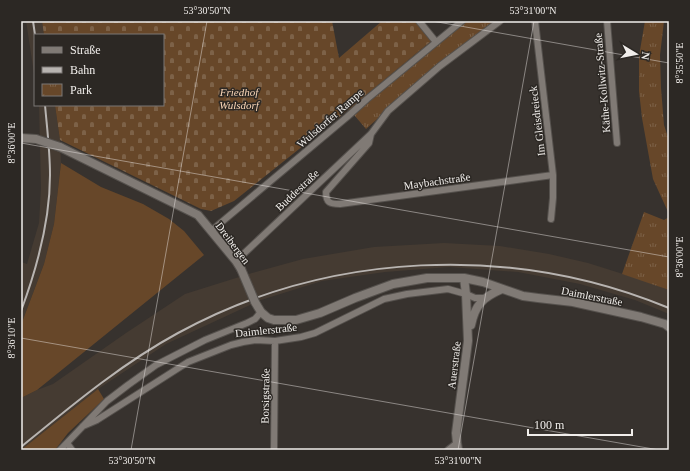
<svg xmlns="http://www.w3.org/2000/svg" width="690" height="471" viewBox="0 0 690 471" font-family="'Times New Roman',serif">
  <defs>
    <pattern id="cemetery-stones" width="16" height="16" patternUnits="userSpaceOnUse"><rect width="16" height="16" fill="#674729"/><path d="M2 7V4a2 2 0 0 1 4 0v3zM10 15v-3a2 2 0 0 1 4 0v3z" fill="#7d6248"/></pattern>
    <pattern id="park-tufts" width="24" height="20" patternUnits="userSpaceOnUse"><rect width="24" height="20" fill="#674729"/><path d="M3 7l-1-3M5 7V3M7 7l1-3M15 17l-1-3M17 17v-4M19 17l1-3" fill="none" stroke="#7d6248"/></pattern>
  </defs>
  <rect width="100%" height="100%" fill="#37322e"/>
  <path fill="#453b32" d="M26 21H42L44 35H35V80Z
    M39 105H55L60 140 61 163 54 224 44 264 21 325V262L27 264 39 223 41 188Z
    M444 243 500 246 549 254 588 263 642 280 669 290V314L635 300 580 284 518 272 449 267 385 272 322 281 261 300 166 344 98 389 21 450V398L37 390 53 384 126 333 185 294 252 273 303 259 374 247Z"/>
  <path fill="url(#cemetery-stones)" d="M42 21H332L339 58 382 21H415L431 41 343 114 234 201 211 211 201 209 60 140 55 105H163V35H44Z"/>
  <path fill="url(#park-tufts)" d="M467 21H494L438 65 366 129 349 109 431 41 436 45Z
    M645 21H664L660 55 661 88 664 125 669 140V214L653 179 642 118 639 91V56Z
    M644 212 664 220 669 217V290L622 274Z"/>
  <path fill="#674729" d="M61 163 101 187 143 204 169 219 184 231 204 255 37 390 21 398V325L44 264 54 224Z
    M98 389 104 399 68 433 55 450H21Z"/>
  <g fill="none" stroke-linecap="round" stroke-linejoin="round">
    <g stroke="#55514d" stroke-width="8">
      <path id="street" d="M419 21 436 42
        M535 21 553 175V198L551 219
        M607 21 617 143
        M371 134 369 143 326 192C326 203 330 204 340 204L553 175
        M211 231 347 117 367 99 462 21
        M236 261 371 134 388 111 440 66 500 21
        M83 426 97 420 188 362 231 345 243 342 256 340 275 341 301 337 315 333 384 299 407 294 448 289 466 294 475 298H486
        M67 443 72 450
        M60 450 107 401 128 385 156 365 205 340 247 323 255 319 261 312
        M274 450 275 341
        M448 450 457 443"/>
    </g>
    <g stroke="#55514d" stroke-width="10">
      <path id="secondary" d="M21 138 36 139
        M60 147 198 215 236 261 241 269
        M255 302 261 312 268 318 274 320H296L320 313 355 298 393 284 427 278H464L483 282 523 296 538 298 573 302 641 317 665 324 669 327
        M471 325C475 305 483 297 502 289
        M458 450 457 443 456 433 468 341 466 294 464 278"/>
    </g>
    <use href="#street" stroke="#807a75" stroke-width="6"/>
    <use href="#secondary" stroke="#807a75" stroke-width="8"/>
    <path stroke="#b8b4b1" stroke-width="2" d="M33 21 35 35
      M21 311C37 268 50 222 50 175 50 151 47 128 45 105
      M21 447C71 406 121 364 178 333 328 251 512 243 669 308"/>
    <g stroke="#55514d" stroke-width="10" stroke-linecap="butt">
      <path id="secondary-bridge" d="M36 139 60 147
        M241 269 255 302"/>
    </g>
    <use href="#secondary-bridge" stroke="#807a75" stroke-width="8"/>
  </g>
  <path fill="none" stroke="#f1eeeb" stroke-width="1" stroke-opacity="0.45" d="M432 21 669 63M21 143 669 257M21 338 659 450M131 450 207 21M458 450 534 21"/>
  <g text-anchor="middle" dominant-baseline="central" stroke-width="3" stroke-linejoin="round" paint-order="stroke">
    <g font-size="11" fill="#f1eeeb" stroke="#2c2824">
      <text transform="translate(602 83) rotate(-95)">Käthe-Kollwitz-Straße</text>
      <text transform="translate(330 118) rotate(-41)">Wulsdorfer Rampe</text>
      <text transform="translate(537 121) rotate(-97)">Im Gleisdreieck</text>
      <text transform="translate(437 181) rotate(-8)">Maybachstraße</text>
      <text transform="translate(297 190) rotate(-43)">Buddestraße</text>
      <text transform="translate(233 243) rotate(53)">Dreibergen</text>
      <text transform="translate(592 296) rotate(11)">Daimlerstraße</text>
      <text transform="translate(266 330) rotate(-6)">Daimlerstraße</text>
      <text transform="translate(454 365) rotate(-83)">Auerstraße</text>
      <text transform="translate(265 396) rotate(-89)">Borsigstraße</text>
    </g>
    <g font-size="11" font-style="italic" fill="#f9d5b6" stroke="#2c2824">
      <text x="239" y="92">Friedhof<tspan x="239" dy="13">Wulsdorf</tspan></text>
    </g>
  </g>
  <rect width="690" height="471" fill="none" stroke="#2c2824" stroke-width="44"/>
  <rect x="34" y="34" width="130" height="72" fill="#2c2824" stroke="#7b7774"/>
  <rect x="42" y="47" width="20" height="6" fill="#807a75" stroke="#7b7774"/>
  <text x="70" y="54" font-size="12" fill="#f1eeeb">Straße</text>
  <rect x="42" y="67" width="20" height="6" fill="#b8b4b1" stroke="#7b7774"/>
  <text x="70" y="74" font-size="12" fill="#f1eeeb">Bahn</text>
  <rect x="42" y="84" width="20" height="12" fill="url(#park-tufts)" stroke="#7b7774"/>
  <text x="70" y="94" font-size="12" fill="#f1eeeb">Park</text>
  <g transform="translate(636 54) rotate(100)" stroke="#2c2824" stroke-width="3" paint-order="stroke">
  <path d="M0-3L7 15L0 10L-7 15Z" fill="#f1eeeb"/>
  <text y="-6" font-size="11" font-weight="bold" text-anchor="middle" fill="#f1eeeb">N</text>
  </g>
  <path d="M528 429v6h104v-6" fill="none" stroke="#f1eeeb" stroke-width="2"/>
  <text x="534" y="429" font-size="12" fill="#f1eeeb" stroke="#2c2824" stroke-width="3" paint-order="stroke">100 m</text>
  <rect x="22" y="22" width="646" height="427" fill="none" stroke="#f1eeeb" stroke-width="1.5"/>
  <g font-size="10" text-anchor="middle" fill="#f1eeeb">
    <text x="207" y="14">53°30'50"N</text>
    <text x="533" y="14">53°31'00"N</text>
    <text transform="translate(679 63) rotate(-90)" y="4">8°35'50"E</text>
    <text transform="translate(11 143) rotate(-90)" y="4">8°36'00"E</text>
    <text transform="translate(679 257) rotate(-90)" y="4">8°36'00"E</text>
    <text transform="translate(11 338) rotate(-90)" y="4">8°36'10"E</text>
    <text x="132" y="464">53°30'50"N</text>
    <text x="458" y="464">53°31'00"N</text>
  </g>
</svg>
